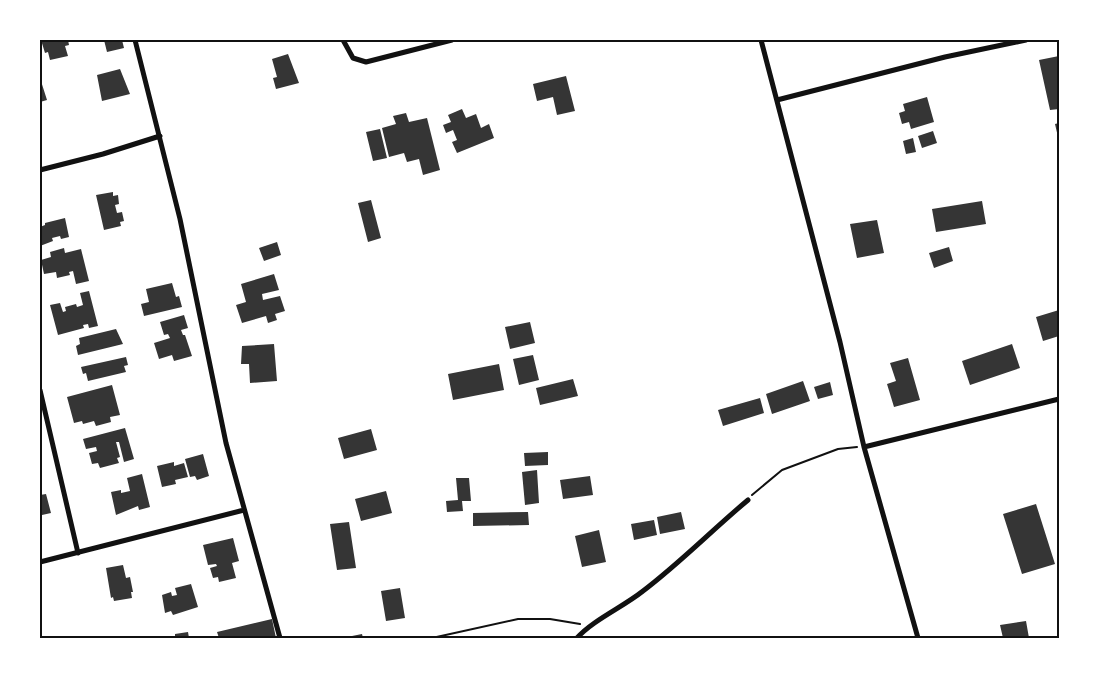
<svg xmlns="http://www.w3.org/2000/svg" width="1099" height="678" viewBox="0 0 1099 678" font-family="Ubuntu,sans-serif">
  <rect width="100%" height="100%" fill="#fff"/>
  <path fill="#353535" d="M41 40H68L69 45 65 46 68 56 50 60 48 52 45 53Z
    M104 40H122L124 48 107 52Z
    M288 54 299 83 276 89 273 78 277 77 272 59Z
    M1059 56V109L1050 110 1039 60Z
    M120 69 130 94 102 101 97 75Z
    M566 76 575 111 557 115 553 97 537 101 533 84Z
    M40 78 47 100 40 102Z
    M927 97 934 122 911 129 909 122 902 124 899 113 905 111 903 104Z
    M462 109 466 118 476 114 481 128 489 124 494 138 457 153 452 142 457 140 453 130 446 133 443 125 451 122 448 115Z
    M406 113 409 122 427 118 440 170 423 175 419 159 407 162 404 153 389 157 382 128 396 124 393 116Z
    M1059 123V137H1058L1055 124Z
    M380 129 387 158 373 161 366 132Z
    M933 131 937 143 922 148 918 136Z
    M913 138 916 152 906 154 903 141Z
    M113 192V196L118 195 119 204 115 205 117 213 122 212 124 221 120 222 121 226 104 230 96 195Z
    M371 200 381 238 368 242 358 203Z
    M982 201 986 224 936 232 932 209Z
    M65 218 69 237 61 239 60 236 52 238 53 241 40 246V227L45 225V223Z
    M877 220 884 253 857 258 850 224Z
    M277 242 281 255 264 261 259 248Z
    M949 247 953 261 934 268 929 253Z
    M64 248 65 253 81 249 89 281 76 284 73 271 69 272 70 275 57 278 56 272 44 274 41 260 51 257 50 252Z
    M274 274 279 290 262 294 263 300 280 296 285 311 275 314 277 320 268 323 266 316 242 323 236 305 246 302 241 284Z
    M172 283 176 297 179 296 182 307 144 316 141 304 149 302 146 289Z
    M89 291 98 326 89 328 88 324 83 325 84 328 58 335 50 305 60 303 63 312 66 311 65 307 76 304 77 307 83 305 80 293Z
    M1059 310V336L1043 341 1036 317Z
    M184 315 188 328 181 330 183 335H185L192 356 174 361 172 355 159 359 154 343 170 338 168 334 164 335 160 322Z
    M530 322 535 343 510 349 505 327Z
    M116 329 123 344 78 355 76 346 80 344 79 338Z
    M274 344 277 381 250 383 249 364H241L242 346Z
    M1012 344 1020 368 970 385 962 361Z
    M533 355 539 380 519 385 513 359Z
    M126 357 128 365 124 366 126 372 88 381 86 373 83 374 81 367Z
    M908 358 920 400 894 407 887 384 896 381 890 363Z
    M499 364 504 390 453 400 448 374Z
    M573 379 578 396 540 405 536 388Z
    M803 381 810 401 772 414 766 394Z
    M830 382 833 395 818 399 814 387Z
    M112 385 120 415 110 417 111 422 96 426 94 421 83 424 82 421 74 423 67 397Z
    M760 398 764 413 723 426 718 410Z
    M125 428 134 459 124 462 119 442H116L120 457 117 458 119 463 100 468 98 463 92 464 89 453 97 451 96 447 86 449 83 439Z
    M371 429 377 450 344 459 338 438Z
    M548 452V465L525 466 524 453Z
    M203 454 209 476 197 480 195 476 190 477 185 459Z
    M174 462V466L184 463 188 477 175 480 176 484 162 487 157 466Z
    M537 470 539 503 525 505 522 472Z
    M142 474 150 507 139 510 138 506 116 515 111 492 121 490V493L130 491 127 478Z
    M590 476 593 495 563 499 560 480Z
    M456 478H469L471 501H462L463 511 447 512 446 501 458 500Z
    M386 491 392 513 361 521 355 499Z
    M46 494 51 513 42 515 40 513V495Z
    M1036 504 1055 564 1022 574 1003 514Z
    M528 512 529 525 473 526V513Z
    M681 512 685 529 660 534 657 517Z
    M654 520 657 535 634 540 631 524Z
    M349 522 356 568 337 570 330 524Z
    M599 530 606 562 582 567 575 536Z
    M233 538 239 561 232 563 236 578 219 582 218 577 213 578 210 568 217 566 216 564 208 565 203 545Z
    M123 565 126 578 130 577 133 592H131L132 598 114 601 113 597 111 598 106 568Z
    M191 584 198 607 173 615 171 611 165 613 162 595 171 592 172 596 177 595 175 588Z
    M400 588 405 618 386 621 381 591Z
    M272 619 276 638H219L217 632Z
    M1026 621 1029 638H1003L1000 625Z
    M188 632 189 638H175V634Z
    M362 634 363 638H347V637Z"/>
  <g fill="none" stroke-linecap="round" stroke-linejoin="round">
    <path stroke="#111" stroke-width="2" d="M752 495 782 470 838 449 857 447
      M432 638 518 619H550L580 624"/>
    <path stroke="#111" stroke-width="5" d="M135 40 180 219 226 443 280 638
      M343 40 353 58 366 62 452 40
      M761 40 840 342 864 447 918 638
      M777 100 945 57 1026 40
      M40 170 103 154 160 136
      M40 390 78 553
      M864 447 1059 399
      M40 562 244 510
      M577 638C593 620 623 607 643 591 680 563 712 530 748 500"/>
  </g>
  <rect width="1099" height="678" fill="none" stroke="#ffffff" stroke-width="82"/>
  <rect x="41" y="41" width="1017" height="596" fill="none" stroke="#111" stroke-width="2"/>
</svg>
